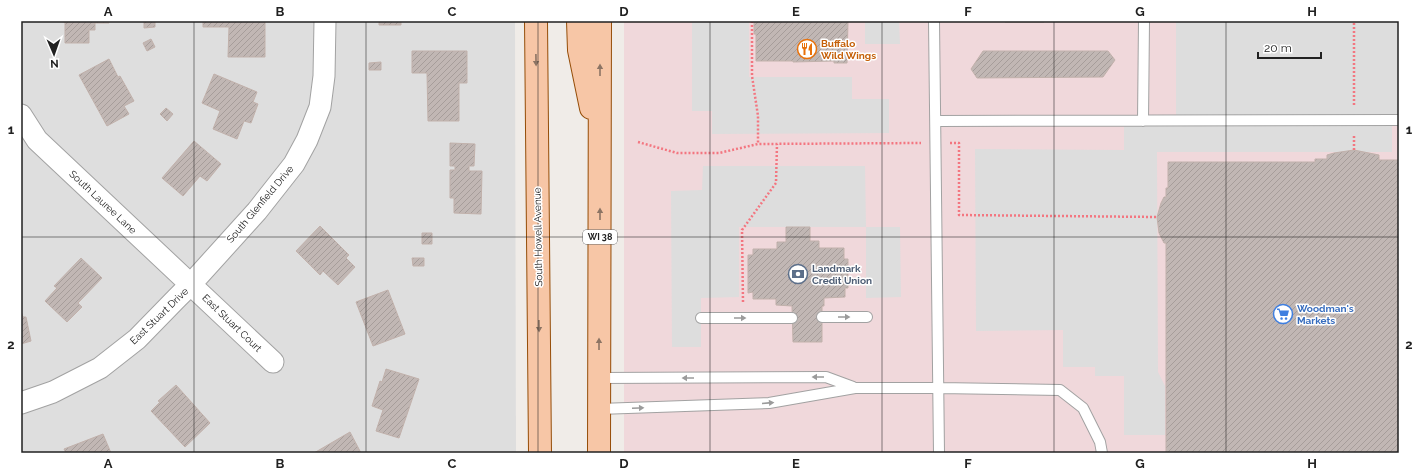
<svg xmlns="http://www.w3.org/2000/svg" width="1420" height="474" viewBox="0 0 1420 474" font-family="Raleway,sans-serif">
  <defs>
    <pattern id="building-hatch" width="6" height="6" patternUnits="userSpaceOnUse"><rect width="6" height="6" fill="#c1b7b4"/><path d="M-1 1l2-2M0 6l6-6M5 7l2-2" fill="none" stroke="#a69d9a"/></pattern>
  </defs>
  <rect width="100%" height="100%" fill="#f0ece8"/>
  <path fill="#dedede" d="M21 21H515L516 453H21Z"/>
  <path fill="#f0d8db" d="M624 21H1399V453H624Z"/>
  <path fill="#ddd" d="M692 21H749V77H852V99H889V133L712 134V111H692Z
    M865 21H899L900 44H865Z
    M1176 21H1399V120L1392 121V152H1157L1158 372 1165 386V435H1124V376H1095V367H1063V330L976 331 975 149 1124 150V121L1176 120Z
    M703 166H865L866 227H900L901 297 866 298V227H739V297L701 298V347H672L671 191 702 190Z"/>
  <path fill="url(#building-hatch)" stroke="#c1b1ab" d="M59 21H109V23H95V30H89V43H65V22Z
    M144 21H155V27L144 28Z
    M203 21H265V57H228L229 27H203Z
    M379 21H401V25H379Z
    M758 21H848L847 63H834V61L793 62V61H756V34H754V22Z
    M1005 21H1044V22H1005Z
    M151 39 155 47 147 51 143 43Z
    M412 51H467V83H459V121H428L427 73H412Z
    M983 51H1108L1115 60 1103 77 977 78 971 69Z
    M109 59 118 77 120 76 134 101 124 106 129 114 107 126 79 75Z
    M381 62V70H369V63Z
    M214 74 257 92 253 102 258 104 251 123 244 121 237 139 213 129 220 111 202 103Z
    M166 108 173 114 167 121 160 114Z
    M194 141 221 164 207 181 200 176 183 196 162 178Z
    M450 143 475 144 474 166H469V171H482L481 214 454 213V198H450V170H455V166H450Z
    M1354 150 1379 155V160H1399V453H1166V243H1164L1159 233 1157 217 1161 203 1164 197H1166V188H1168V162H1315V159H1327V155L1334 153Z
    M320 226 349 255 346 258 355 267 338 285 323 271 320 275 296 251Z
    M786 227H810V241H819V248H844V259H848V288H845V297L824 298V306H822V342H793L792 306 776 305V299H753V292L748 293V255H753V249H777V242H786Z
    M422 233H432V244H422Z
    M81 258 102 278 78 303 82 307 67 322 45 301 57 288 54 286Z
    M412 258H424V266H413Z
    M388 290 405 334 373 346 356 302Z
    M21 311 23 317H26L31 341 21 344Z
    M386 369 419 379 399 438 376 431 383 410 372 406 380 381 382 382Z
    M176 385 210 423 185 447 151 411 160 402 158 401Z
    M350 432 361 453H314Z
    M103 434 111 453H66L64 449Z"/>
  <g fill="none" stroke-linecap="round" stroke-linejoin="round">
    <g stroke="#a2a2a2" stroke-width="12">
      <path id="lane" d="M934 21 939 453
        M936 121 1399 120
        M1143 121 1144 21
        M822 317H867
        M701 318H792
        M599 378 826 377 853 387
        M599 409 769 403 855 388H939L1060 390 1083 408 1100 442 1102 453"/>
    </g>
    <g stroke="#a2a2a2" stroke-width="23">
      <path id="street" d="M21 115 37 140 273 362
        M21 403 53 392 100 368 137 339 177 298 191 284 257 211 294 164 307 140 320 107 324 76 325 21"/>
    </g>
    <g stroke="#954d08" stroke-width="24">
      <path id="primary" d="M536 21 540 453
        M578 21 579 50 591 108
        M599 453 600 21"/>
    </g>
    <path stroke="#f37680" stroke-width="2.5" stroke-dasharray="2 2" stroke-linecap="butt" d="M752 21V76L758 116V144
      M1354 105V21
      M638 142 677 153H719L758 144 921 143
      M950 143H959V215L1157 217
      M1354 150V134
      M743 302 742 230 776 183 777 144"/>
    <use href="#lane" stroke="#fff" stroke-width="10"/>
    <use href="#street" stroke="#fff" stroke-width="21"/>
    <use href="#primary" stroke="#f7c6a6" stroke-width="22"/>
  </g>
  <defs><path id="oneway-solid" d="M-6-.8H1V-3.2L6.5 0L1 3.2V.8H-6Z"/></defs>
  <g fill="#8c7464">
    <use href="#oneway-solid" transform="translate(536 60) rotate(89)"/>
    <use href="#oneway-solid" transform="translate(600 70) rotate(-90)"/>
    <use href="#oneway-solid" transform="translate(600 214) rotate(-90)"/>
    <use href="#oneway-solid" transform="translate(539 326) rotate(89)"/>
    <use href="#oneway-solid" transform="translate(599 344) rotate(-90)"/>
  </g>
  <g fill="#9b9b9b">
    <use href="#oneway-solid" transform="translate(844 317)"/>
    <use href="#oneway-solid" transform="translate(740 318)"/>
    <use href="#oneway-solid" transform="translate(818 377) rotate(180)"/>
    <use href="#oneway-solid" transform="translate(688 378) rotate(180)"/>
    <use href="#oneway-solid" transform="translate(768 403) rotate(-5)"/>
    <use href="#oneway-solid" transform="translate(638 408) rotate(-2)"/>
  </g>
  <path fill="none" stroke="#212121" stroke-width="1" stroke-opacity="0.55" d="M194 21V453M366 21V453M538 21V453M710 21V453M882 21V453M1054 21V453M1226 21V453M21 237H1399"/>
  <defs>
    <g id="restaurant-ring" transform="scale(1)"><circle r="9.5" fill="#fff" stroke="#e8710a" stroke-width="1.5"/><path d="M-5-6h1v4h1v-4h1v4h1v-4h1v5L-1.5 .5V6h-2V.5L-5-1ZM5-6V6H3V1.5H1.5Q1.5-4 5-6Z" fill="#e8710a"/></g>
    <g id="bank-ring" transform="scale(1)"><circle r="9.5" fill="#fff" stroke="#5c6f8a" stroke-width="1.5"/><path d="M-6-4H6V4H-6ZM0-2.3a2.3 2.3 0 1 0 0 4.6a2.3 2.3 0 1 0 0-4.6Z" fill="#5c6f8a"/></g>
    <g id="supermarket-ring" transform="scale(1)"><circle r="9.5" fill="#fff" stroke="#3f7fe0" stroke-width="1.5"/><path d="M-6-5.5h2.5l.6 2H6L4.5 2H-2.5L-4.4-4H-6ZM-1.5 3.2a1.3 1.3 0 1 0 .1 0ZM3 3.2a1.3 1.3 0 1 0 .1 0Z" fill="#3f7fe0"/></g>
  </defs>
  <g fill-rule="evenodd">
    <use href="#restaurant-ring" x="807" y="49"/>
    <use href="#bank-ring" x="798" y="274"/>
    <use href="#supermarket-ring" x="1283" y="314"/>
  </g>
  <g text-anchor="middle" dominant-baseline="central" stroke-width="3" stroke-linejoin="round" paint-order="stroke">
    <rect fill="#fff" stroke="#646464" stroke-width="1" x="583" y="230" width="34" height="14" rx="3"/>
    <g font-size="9" font-weight="bold" fill="#212121">
      <text x="600" y="237">WI 38</text>
    </g>
    <g font-size="10" font-weight="bold" fill="#c56008" stroke="#fff" text-anchor="start">
      <text x="821" y="43">Buffalo<tspan x="821" dy="12">Wild Wings</tspan></text>
    </g>
    <g font-size="10" fill="#212121" stroke="#fff">
      <text transform="translate(103 202) rotate(43)">South Lauree Lane</text>
      <text transform="translate(260 204) rotate(-50)">South Glenfield Drive</text>
      <text transform="translate(538 237) rotate(-91)">South Howell Avenue</text>
      <text transform="translate(159 316) rotate(-44)">East Stuart Drive</text>
      <text transform="translate(232 323) rotate(44)">East Stuart Court</text>
    </g>
    <g font-size="10" font-weight="bold" fill="#4e5e75" stroke="#fff" text-anchor="start">
      <text x="812" y="268">Landmark<tspan x="812" dy="12">Credit Union</tspan></text>
    </g>
    <g font-size="10" font-weight="bold" fill="#366cbe" stroke="#fff" text-anchor="start">
      <text x="1297" y="308">Woodman's<tspan x="1297" dy="12">Markets</tspan></text>
    </g>
  </g>
  <rect width="1420" height="474" fill="none" stroke="#ffffff" stroke-width="44"/>
  <g transform="translate(54 54) rotate(178)" stroke="#ffffff" stroke-width="3" paint-order="stroke">
  <path d="M0-3L7 15L0 10L-7 15Z" fill="#212121"/>
  <text y="-6" font-size="11" font-weight="bold" text-anchor="middle" fill="#212121">N</text>
  </g>
  <path d="M1258 52v6h63v-6" fill="none" stroke="#212121" stroke-width="2"/>
  <text x="1264" y="52" font-size="12" fill="#212121" stroke="#ffffff" stroke-width="3" paint-order="stroke">20 m</text>
  <rect x="22" y="22" width="1376" height="430" fill="none" stroke="#212121" stroke-width="1.5"/>
  <g font-size="13" text-anchor="middle" font-weight="bold" fill="#212121">
    <text x="108" y="16">A</text>
    <text x="280" y="16">B</text>
    <text x="452" y="16">C</text>
    <text x="624" y="16">D</text>
    <text x="796" y="16">E</text>
    <text x="968" y="16">F</text>
    <text x="1140" y="16">G</text>
    <text x="1312" y="16">H</text>
    <text x="11" y="134">1</text>
    <text x="1409" y="134">1</text>
    <text x="11" y="349">2</text>
    <text x="1409" y="349">2</text>
    <text x="108" y="468">A</text>
    <text x="280" y="468">B</text>
    <text x="452" y="468">C</text>
    <text x="624" y="468">D</text>
    <text x="796" y="468">E</text>
    <text x="968" y="468">F</text>
    <text x="1140" y="468">G</text>
    <text x="1312" y="468">H</text>
  </g>
</svg>
